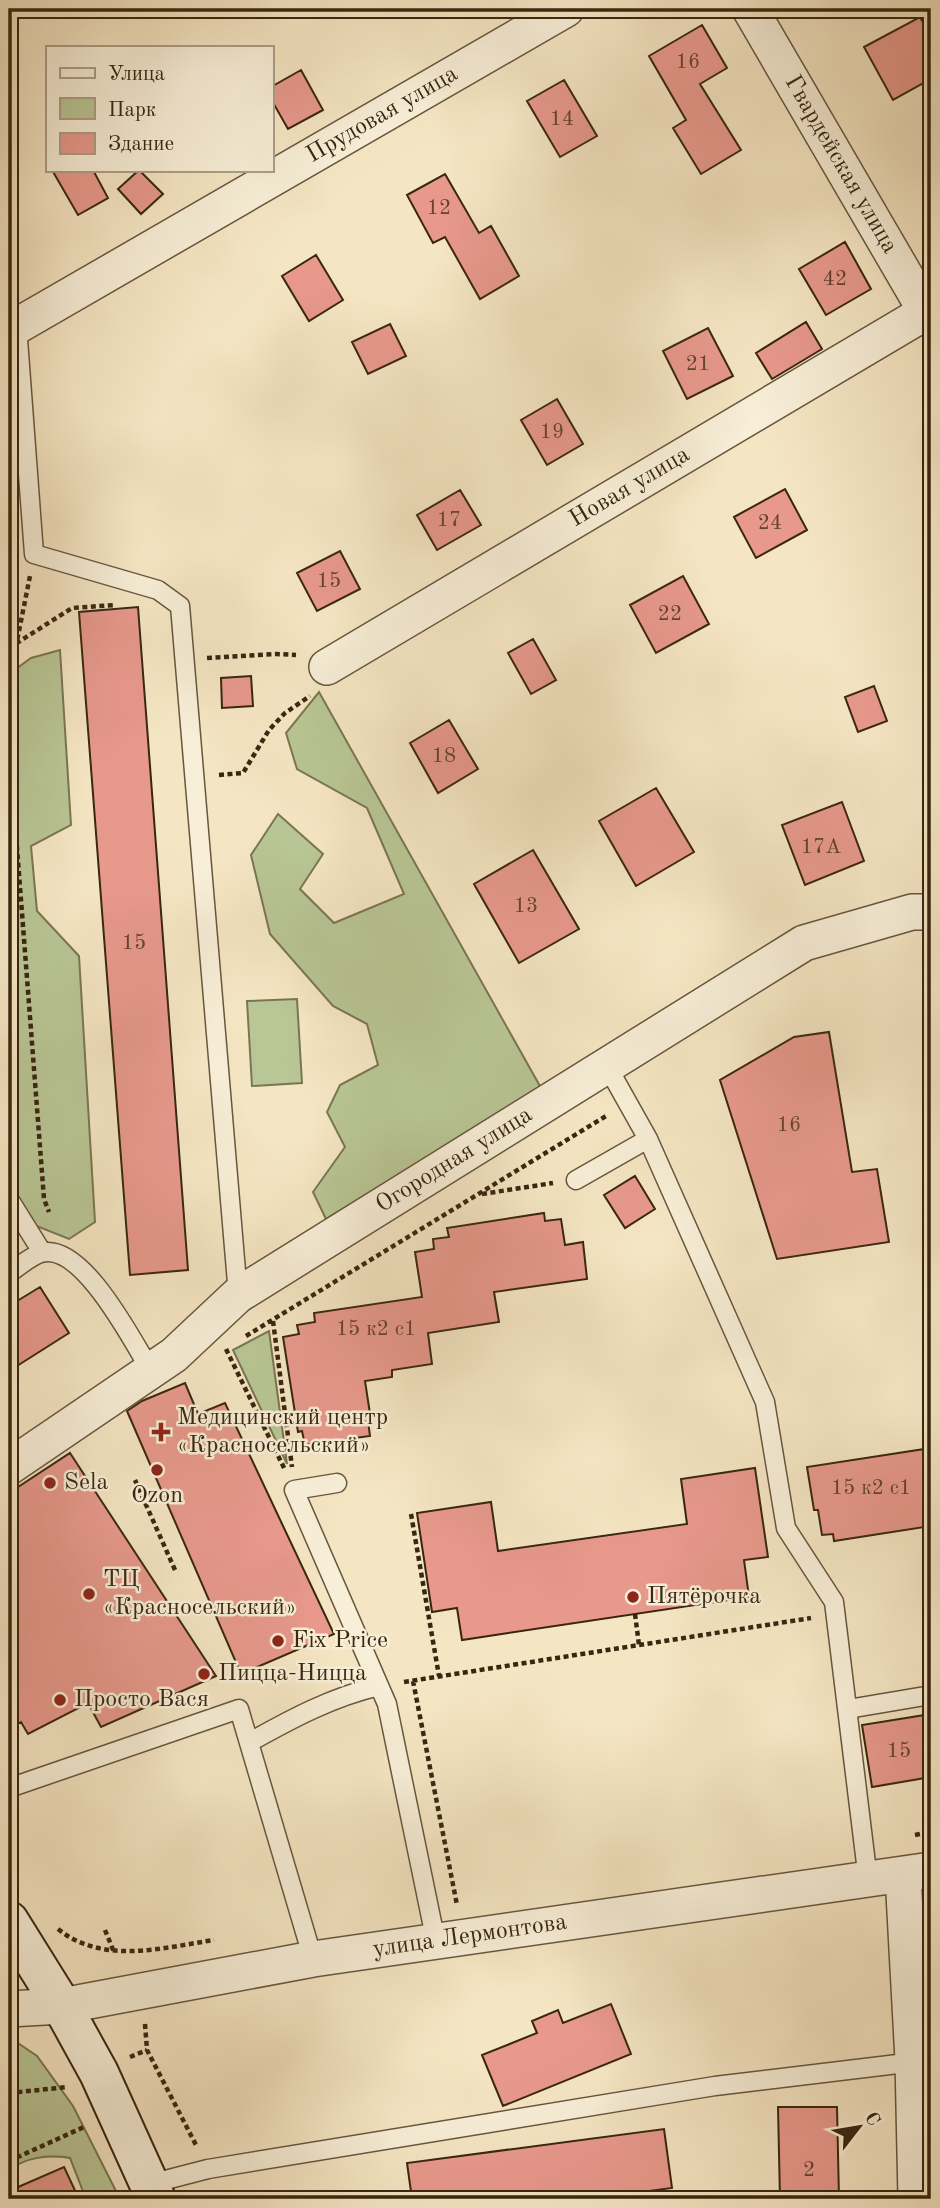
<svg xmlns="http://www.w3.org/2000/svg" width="940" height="2208" viewBox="0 0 940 2208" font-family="'Old Standard TT',serif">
  <rect width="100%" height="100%" fill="#f5e6c3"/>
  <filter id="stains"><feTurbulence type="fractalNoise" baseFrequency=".00286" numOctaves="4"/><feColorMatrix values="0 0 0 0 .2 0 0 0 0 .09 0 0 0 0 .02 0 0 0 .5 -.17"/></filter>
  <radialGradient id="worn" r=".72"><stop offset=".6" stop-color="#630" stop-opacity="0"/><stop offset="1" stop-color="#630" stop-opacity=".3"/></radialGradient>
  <path fill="#b9c695" stroke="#797653" stroke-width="2" d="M60 650 71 825 31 846 37 911 79 956 95 1222 69 1239 34 1225 9 1181V674L31 658Z
    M319 692 541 1088 326 1219 313 1192 345 1147 327 1112 340 1085 378 1065 367 1024 333 1006 270 934 251 855 278 814 323 854 300 889 334 923 404 894 367 808 297 769 286 733Z
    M297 999 302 1083 252 1086 247 1001Z
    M269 1331 287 1464 233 1350Z
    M9 2037 37 2056 73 2106 120 2199H86L70 2158C51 2155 23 2156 9 2172Z"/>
  <path fill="#e8998c" stroke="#392611" stroke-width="2" d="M920 17 931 37V79L893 100 864 47Z
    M702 25 727 68 700 84 741 150 701 174 673 128 686 120 649 56Z
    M301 70 323 110 288 129 271 99V87Z
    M564 80 597 136 560 157 527 101Z
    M52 170H93L108 198 78 215Z
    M139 170 163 194 141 214 118 189Z
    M445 174 479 233 491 226 519 276 480 299 445 237 433 243 407 195Z
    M845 242 871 289 826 315 799 269Z
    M316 255 343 300 309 321 282 276Z
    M806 322 822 349 772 379 756 353Z
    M390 324 406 356 368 374 352 342Z
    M708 328 733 376 687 399 663 351Z
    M557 399 583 444 547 465 521 420Z
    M785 489 807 530 756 558 734 517Z
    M460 490 481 525 437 550 417 515Z
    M340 551 360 589 317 611 297 573Z
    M683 576 709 624 656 653 630 605Z
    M138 607 188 1270 130 1275 79 612Z
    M533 639 556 680 531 694 508 653Z
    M251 676 253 706 222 708 221 678Z
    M874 686 887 721 858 732 845 697Z
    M449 720 478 769 438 793 410 743Z
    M656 788 694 852 636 886 599 821Z
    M842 802 864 861 805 885 782 825Z
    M533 850 579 929 519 963 474 884Z
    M829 1032 852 1172 877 1169 889 1242 777 1259 720 1080 794 1037Z
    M635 1176 655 1209 625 1228 604 1195Z
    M544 1213 545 1221 561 1219 565 1245 583 1242 587 1279 494 1292 499 1322 428 1333 432 1364 392 1370V1377L365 1381 371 1420 368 1421 370 1436 305 1445 302 1431 298 1432 283 1337 299 1334 297 1325 315 1322 314 1313 422 1297 415 1252 434 1249 433 1239 449 1237 447 1228Z
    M40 1287 69 1333 9 1371V1306Z
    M185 1383 198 1414 225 1403 334 1634 241 1674 127 1411 142 1401Z
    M931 1448V1526L834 1541 833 1534 822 1535 818 1510H814L807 1467Z
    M70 1453 216 1676 101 1727 88 1703 28 1734 21 1722 9 1729V1493Z
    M755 1468 768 1557 744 1560 749 1597 462 1640 457 1608 432 1612 417 1513 491 1502 498 1551 687 1524 681 1479Z
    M931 1714V1777L872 1787 862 1725Z
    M611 2004 631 2054 503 2106 482 2055 537 2033 532 2021 558 2010 563 2023Z
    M778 2107H837L839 2199H780Z
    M664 2129 672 2188 589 2199H412L407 2163Z
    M64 2167 79 2199H9V2191Z"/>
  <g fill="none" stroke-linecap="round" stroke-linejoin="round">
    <g stroke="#68563e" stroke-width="21">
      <path id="service" d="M17 326 34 554 158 590 180 606 238 1295
        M607 1066 648 1139 765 1402 786 1528 834 1602 868 1880
        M576 1180 648 1139
        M9 1199 42 1252
        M9 1273C18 1267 31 1256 41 1253 82 1241 133 1342 151 1371
        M337 1483 294 1490 387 1704 436 1942
        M848 1709 931 1695
        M250 1742C291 1719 332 1697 379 1686
        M9 1788 239 1709 313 1959
        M150 2184 208 2169 715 2086 931 2060"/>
    </g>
    <g stroke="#68563e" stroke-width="38">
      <g id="minor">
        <path id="s1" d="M750 9 931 320"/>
        <path id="s2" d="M17 326 566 9"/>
        <path id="s3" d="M327 667 931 309"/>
        <path id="s4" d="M9 1467 174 1355 238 1295 804 943 912 912H931"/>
        <path d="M903 1875 913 2060 916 2199"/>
        <path id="s5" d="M9 2009 62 2006 313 1959 931 1870"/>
      </g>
    </g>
    <g stroke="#392611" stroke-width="42">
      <path id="secondary" d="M9 1921 62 2006 99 2073 156 2199"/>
    </g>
    <path stroke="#392611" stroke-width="4.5" stroke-dasharray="5 3.5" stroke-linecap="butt" d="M9 648 72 608 115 605
      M207 658 276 654 296 655
      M9 681 30 576
      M9 744 44 1199 49 1212
      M219 775 243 773 269 730 285 713 310 696
      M482 1194 553 1183
      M273 1321 292 1467
      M246 1336 606 1116
      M226 1349 285 1470
      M135 1480 175 1570
      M411 1514 439 1676
      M635 1614 639 1645
      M413 1681 457 1905
      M404 1682 811 1618
      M915 1835 931 1832
      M58 1929C103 1965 161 1948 214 1940
      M105 1930 114 1952
      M145 2024 147 2050 197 2147
      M130 2057 147 2050
      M9 2093 68 2087
      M9 2161 84 2127"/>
    <use href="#service" stroke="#f8efd8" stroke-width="18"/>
    <use href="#minor" stroke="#f8efd8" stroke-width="35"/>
    <use href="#secondary" stroke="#f8efd8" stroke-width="38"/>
  </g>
  <g fill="#8f2418" stroke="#f8efd8" stroke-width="2.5">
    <path d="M157.5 1421.5h7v7h7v7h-7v7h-7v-7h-7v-7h7z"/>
    <circle cx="157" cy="1470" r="7"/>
    <circle cx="50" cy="1483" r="7"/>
    <circle cx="89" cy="1594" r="7"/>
    <circle cx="633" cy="1597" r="7"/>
    <circle cx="278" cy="1641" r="7"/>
    <circle cx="204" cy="1674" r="7"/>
    <circle cx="60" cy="1700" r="7"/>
  </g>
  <g text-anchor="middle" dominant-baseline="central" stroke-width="5" stroke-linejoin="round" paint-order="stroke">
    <g font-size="21" fill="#654330">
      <text x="688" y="62">16</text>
      <text x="562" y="119">14</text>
      <text x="439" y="208">12</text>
      <text x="835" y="279">42</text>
      <text x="698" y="364">21</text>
      <text x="552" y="432">19</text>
      <text x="449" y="520">17</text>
      <text x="770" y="523">24</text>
      <text x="329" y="581">15</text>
      <text x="670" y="614">22</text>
      <text x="444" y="756">18</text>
      <text x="821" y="847">17А</text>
      <text x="526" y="906">13</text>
      <text x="134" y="943">15</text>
      <text x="789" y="1125">16</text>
      <text x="376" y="1329">15 к2 с1</text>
      <text x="871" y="1488">15 к2 с1</text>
      <text x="899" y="1751">15</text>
      <text x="809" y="2170">2</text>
    </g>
    <g font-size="24" fill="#392611" stroke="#f8efd8">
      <text stroke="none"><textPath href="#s2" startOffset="422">Прудовая улица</textPath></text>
      <text stroke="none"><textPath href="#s1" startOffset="180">Гвардейская улица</textPath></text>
      <text stroke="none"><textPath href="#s3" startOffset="352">Новая улица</textPath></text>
      <text stroke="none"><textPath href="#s4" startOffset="542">Огородная улица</textPath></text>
      <text stroke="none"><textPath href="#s5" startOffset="467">улица Лермонтова</textPath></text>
    </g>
    <g font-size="24" fill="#392611" stroke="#f8efd8" text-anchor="start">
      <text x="177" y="1418">Медицинский центр<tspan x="177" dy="28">«Красносельский»</tspan></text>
      <text x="64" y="1483">Sela</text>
      <text x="157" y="1496" text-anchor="middle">Ozon</text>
      <text x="103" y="1580">ТЦ<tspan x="103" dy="28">«Красносельский»</tspan></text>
      <text x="647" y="1597">Пятёрочка</text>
      <text x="292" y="1641">Fix Price</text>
      <text x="218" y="1674">Пицца-Ницца</text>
      <text x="74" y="1700">Просто Вася</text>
    </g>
  </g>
  <rect width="940" height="2208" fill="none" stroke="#f5e6c3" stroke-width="35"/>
  <rect x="10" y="10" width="919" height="2187" fill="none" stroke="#392611" stroke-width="3.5"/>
  <rect x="18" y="18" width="905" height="2173" fill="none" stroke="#392611" stroke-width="2"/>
  <rect x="46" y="46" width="228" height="126" fill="#f8efd8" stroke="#ac9f88" stroke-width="2"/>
  <rect x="60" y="68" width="35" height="10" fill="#f8efd8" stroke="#ac9f88" stroke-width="2"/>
  <text x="108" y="80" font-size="21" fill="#392611">Улица</text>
  <rect x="60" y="98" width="35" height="21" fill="#b9c695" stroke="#ac9f88" stroke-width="2"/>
  <text x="108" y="116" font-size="21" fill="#392611">Парк</text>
  <rect x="60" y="133" width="35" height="21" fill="#e8998c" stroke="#ac9f88" stroke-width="2"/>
  <text x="108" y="150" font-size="21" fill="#392611">Здание</text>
  <g transform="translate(859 2127) rotate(59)" stroke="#f8efd8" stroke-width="5" paint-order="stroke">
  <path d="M0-5L12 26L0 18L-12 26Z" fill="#392611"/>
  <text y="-10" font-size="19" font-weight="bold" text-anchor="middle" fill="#392611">С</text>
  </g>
  <rect width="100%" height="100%" filter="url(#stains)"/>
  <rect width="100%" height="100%" fill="url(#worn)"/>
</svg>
